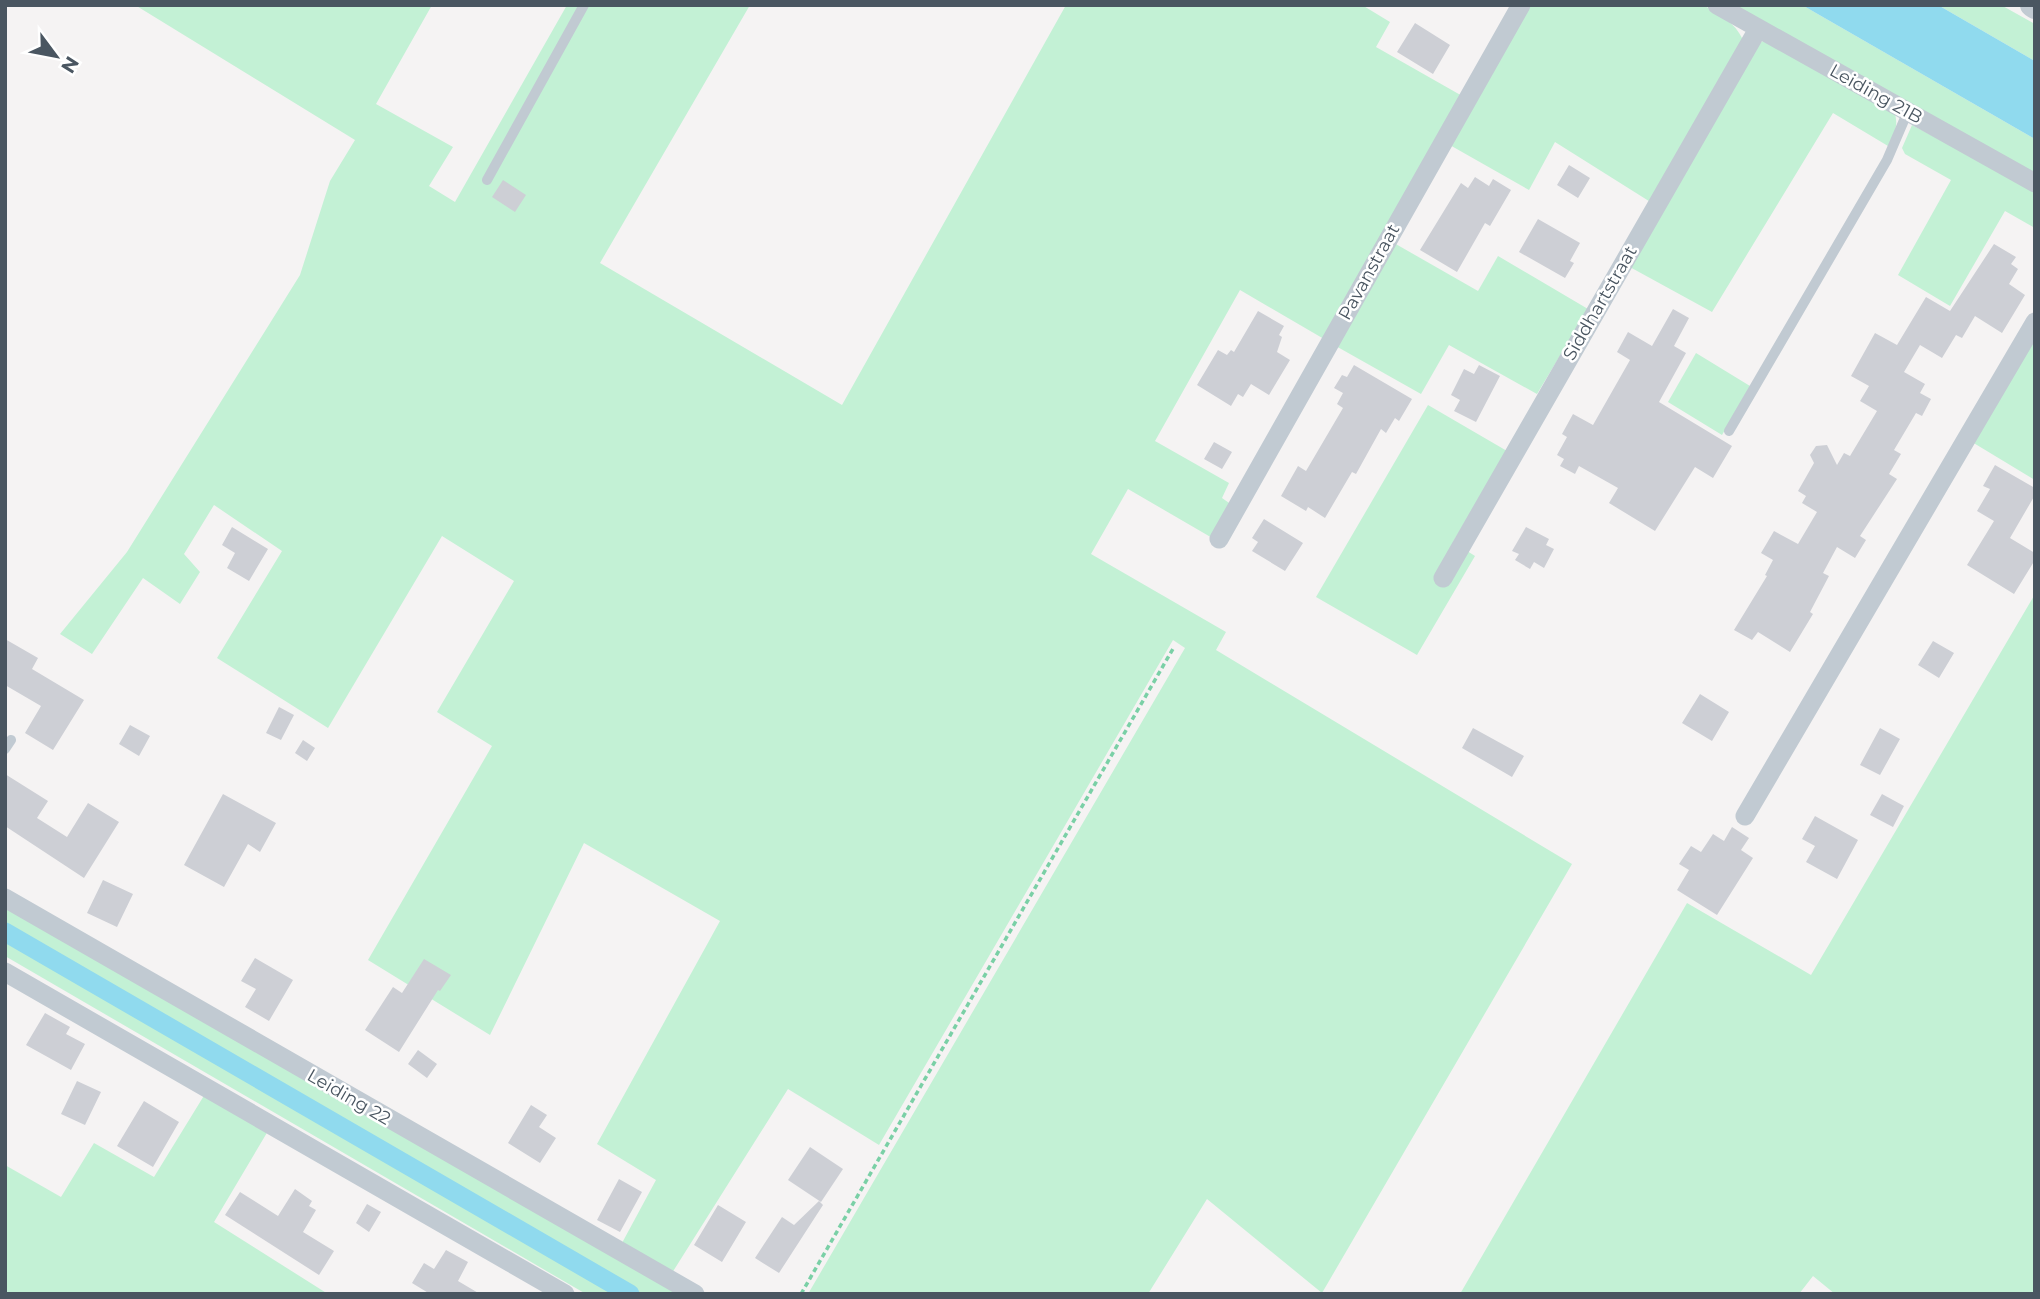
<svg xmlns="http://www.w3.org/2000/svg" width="2040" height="1299" viewBox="0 0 2040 1299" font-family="Montserrat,sans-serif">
  <rect width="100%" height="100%" fill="#f5f3f3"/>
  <path fill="#c3f1d5" d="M135 5H432L376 104 453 147 429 186 455 202 567 5H750L600 263 842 405 1066 5H1362L1390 22 1376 47 1464 97 1324 339 1240 290 1155 441 1229 483 1222 498 1232 505 1214 539 1128 489 1091 554 1226 632 1216 650 1572 864 1322 1293 1207 1199 1148 1294H808L1185 648 1173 640 879 1145 788 1089 672 1273 622 1243 656 1180 597 1144 720 921 584 843 490 1035 368 960 492 746 437 712 514 581 442 536 328 728 217 658 282 551 214 505 184 554 200 572 180 604 143 578 92 654 60 634 127 552 300 275 330 181 355 140Z
    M1527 5H1703C1720 15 1735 22 1743 40L1652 203 1555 142 1529 190 1448 144Z
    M1734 5H1802L2035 139V176Z
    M1938 5H2001L2035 24V61Z
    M1763 41 1894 111C1899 125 1895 133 1888 146L1833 113 1712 312 1628 266 1754 47Z
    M1912 125 2035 190V228L2005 211 1950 306 1898 275 1951 180 1905 154 1902 148Z
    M1394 243 1478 291 1498 256 1588 309 1537 394 1449 345 1421 394 1334 345Z
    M2035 335V480L1972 442Z
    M1696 353 1750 386 1722 435 1668 402Z
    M1428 405 1507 451 1453 542 1475 556 1417 655 1316 597Z
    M2035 594V1294H1835L1813 1276 1799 1294H1460L1687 903 1811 975Z
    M5 907 683 1294H586L5 956Z
    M205 1094 268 1131 214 1222 328 1294H5V1165L61 1197 94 1143 154 1177Z"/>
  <path fill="#90daee" d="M1802 5H1938L2035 61V139Z"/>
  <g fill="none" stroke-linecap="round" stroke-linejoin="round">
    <path stroke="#90daee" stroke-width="19" d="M5 932 630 1294"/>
  </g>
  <path fill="#cdcfd5" d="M1415 23 1450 45 1433 74 1397 52Z
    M1569 165 1590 178 1578 198 1557 185Z
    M1475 177 1489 186 1493 179 1511 190 1490 226 1485 223 1457 272 1420 250 1461 183 1468 188Z
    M503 180 526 195 515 212 492 197Z
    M1538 219 1580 243 1570 261 1574 263 1565 278 1519 252Z
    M1994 244 2016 257 2011 264 2018 269 2009 284 2025 295 2002 333 1975 316 1962 338 1956 335 1942 358 1920 345 1904 372 1925 384 1920 393 1931 399 1922 416 1916 413 1894 450 1901 454 1889 474 1897 479 1860 536 1866 540 1855 558 1837 547 1823 573 1829 576 1810 612 1813 614 1790 652 1758 632 1752 640 1734 630 1767 576 1765 575 1773 560 1761 553 1774 531 1798 544 1817 512 1802 503 1806 496 1798 491 1814 463 1810 455 1816 446 1827 445 1837 465 1844 453 1850 456 1877 411 1860 401 1869 386 1851 376 1875 333 1897 345 1926 297 1950 311Z
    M1673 309 1689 318 1674 346 1686 353 1659 402 1732 446 1713 478 1695 467 1655 531 1609 503 1618 488 1579 466 1575 474 1560 466 1564 459 1557 455 1567 437 1562 434 1573 414 1593 425 1630 360 1617 352 1628 332 1652 346Z
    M1258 311 1284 326 1279 335 1282 337 1277 352 1290 360 1269 395 1251 384 1243 397 1238 394 1231 406 1197 385 1218 350 1227 355 1231 350 1234 352Z
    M1354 365 1412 399 1399 421 1395 418 1386 433 1381 429 1356 474 1352 472 1325 518 1308 507 1306 511 1281 496 1298 466 1306 471 1343 408 1337 404 1343 393 1334 388 1342 375 1347 377Z
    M1479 365 1500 376 1476 422 1454 411 1460 400 1451 395 1464 369 1474 374Z
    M1214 442 1232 452 1222 469 1204 459Z
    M1995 465 2035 488V495L2010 538 2035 553V560L2014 594 1967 565 1994 521 1977 511 1990 489 1983 486Z
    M1264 519 1303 543 1285 571 1252 551 1258 542 1252 538Z
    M232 527 268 549 249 581 227 568 235 553 222 545Z
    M1526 527 1549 539 1546 545 1554 549 1544 568 1534 562 1530 569 1515 560 1519 554 1512 551Z
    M5 639 38 658 32 669 84 700 53 750 25 733 41 706 5 685Z
    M1933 641 1954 653 1939 678 1918 665Z
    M1700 694 1729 712 1712 741 1682 723Z
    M279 707 294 715 281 740 266 733Z
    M130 725 150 736 139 756 119 744Z
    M1473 728 1524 756 1512 777 1462 748Z
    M1880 728 1900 739 1880 775 1860 765Z
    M303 740 315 748 307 761 295 753Z
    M5 774 48 801 37 818 67 837 88 803 119 822 84 878 5 826Z
    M223 794 276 823 260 852 248 844 224 887 184 865Z
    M1882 794 1904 806 1893 827 1870 815Z
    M1815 816 1858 840 1837 879 1806 862 1815 846 1802 839Z
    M1732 827 1749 838 1741 850 1753 858 1717 915 1677 890 1689 870 1679 864 1691 846 1701 852 1713 834 1724 841Z
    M103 880 133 894 117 927 87 913Z
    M255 958 293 980 269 1021 245 1007 256 989 241 981Z
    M424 959 451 975 440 991 438 990 399 1052 365 1030 393 987 402 993Z
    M45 1013 70 1027 66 1034 85 1044 71 1070 26 1045Z
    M418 1050 437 1064 427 1078 408 1064Z
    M77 1081 101 1092 85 1125 61 1114Z
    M144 1101 179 1122 153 1167 117 1146Z
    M531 1105 547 1115 539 1127 556 1138 540 1163 508 1143Z
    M810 1147 843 1169 821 1202 788 1180Z
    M619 1179 642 1192 620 1232 597 1220Z
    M295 1189 312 1201 309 1206 316 1210 303 1232 334 1251 319 1275 225 1215 240 1192 278 1216Z
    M819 1201 823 1205 779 1273 755 1258 782 1217 794 1225Z
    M367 1204 381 1212 369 1232 356 1223Z
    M718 1205 746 1222 722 1262 694 1245Z
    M446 1250 468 1262 458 1281 480 1294H430L412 1283 424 1263 434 1269Z"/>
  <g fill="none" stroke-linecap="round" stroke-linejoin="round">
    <path stroke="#7ad0a6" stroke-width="3.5" stroke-dasharray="5 3.5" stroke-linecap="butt" d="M801 1294 1174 647"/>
    <path stroke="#c1cad2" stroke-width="10" d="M487 180 584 5
      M1729 431 1887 160 1908 111
      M5 749 11 740"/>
    <path stroke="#c1cad2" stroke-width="19" d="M1717 5 2035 183
      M1219 539 1521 5
      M1443 578 1758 29
      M1745 816 2035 322
      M5 898 695 1294
      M5 972 565 1294"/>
    <path stroke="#c1cad2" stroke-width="24" d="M2032 5 2035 7"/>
  </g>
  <g text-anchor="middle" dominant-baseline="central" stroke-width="5" stroke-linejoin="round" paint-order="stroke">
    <g font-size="18" fill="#4a5661" stroke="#fff">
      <text transform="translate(1876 94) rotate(29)">Leiding 21B</text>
      <text transform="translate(1369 272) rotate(-61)">Pavanstraat</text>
      <text transform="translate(1600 303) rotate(-60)">Siddhartstraat</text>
      <text transform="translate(349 1097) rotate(30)">Leiding 22</text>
    </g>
  </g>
  <rect width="2040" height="1299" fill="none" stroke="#4a5661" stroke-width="14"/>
  <g transform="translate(56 56) rotate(122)" stroke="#ffffff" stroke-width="5" paint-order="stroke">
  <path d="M0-5L12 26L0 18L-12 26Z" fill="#4a5661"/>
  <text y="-10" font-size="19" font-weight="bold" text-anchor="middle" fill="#4a5661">N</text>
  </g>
</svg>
